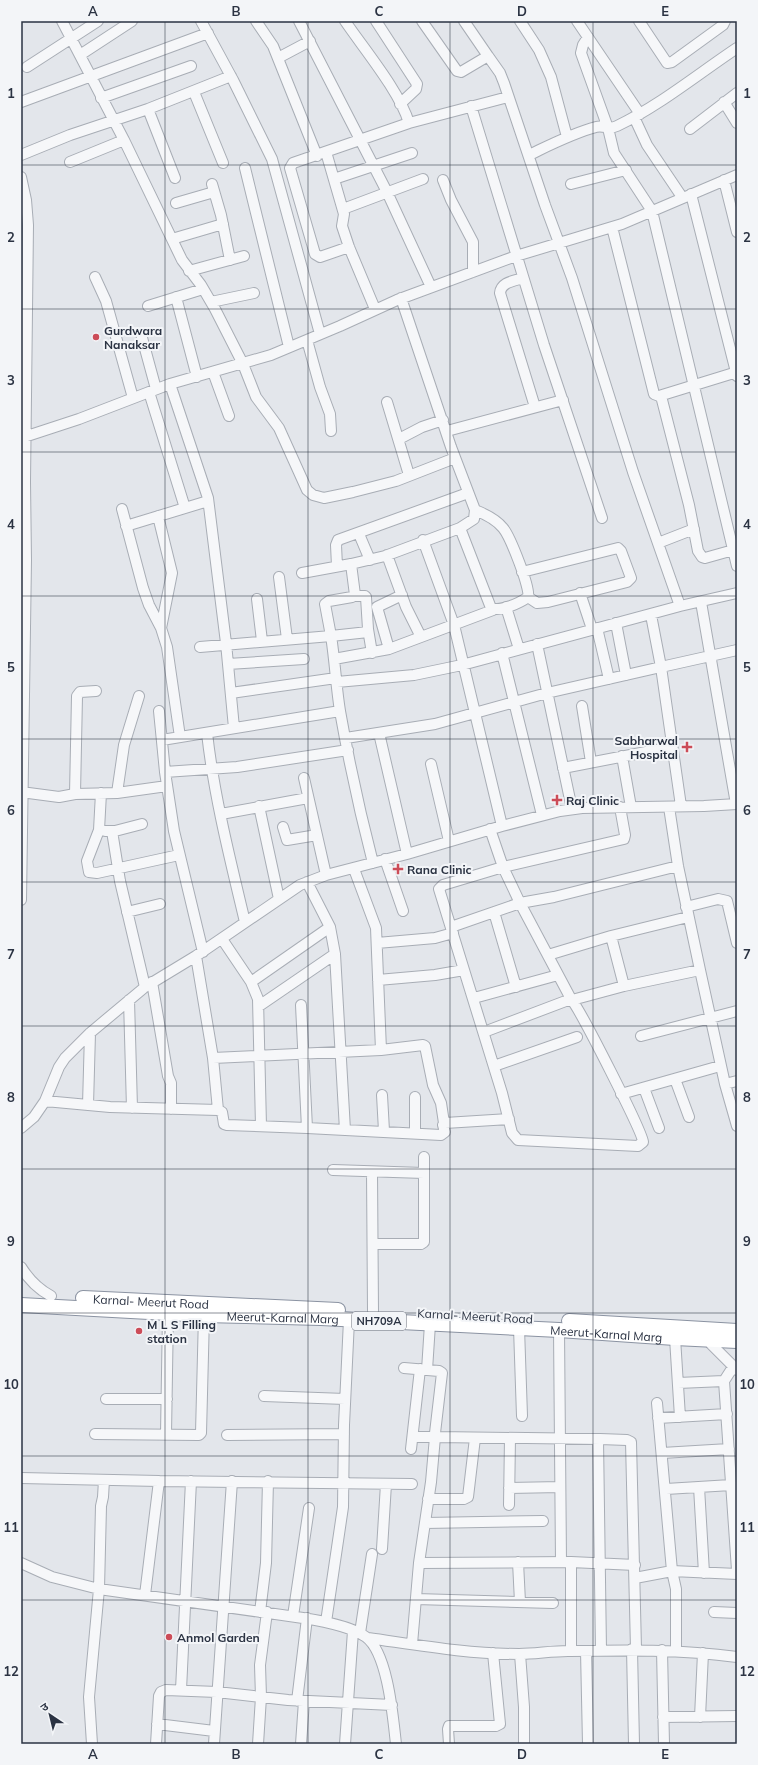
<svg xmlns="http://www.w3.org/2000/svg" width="758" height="1765" viewBox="0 0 758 1765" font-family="Mulish,'Noto Sans Devanagari',sans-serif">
  <rect width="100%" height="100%" fill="#e3e6eb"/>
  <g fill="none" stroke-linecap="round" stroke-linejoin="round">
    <g stroke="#a8adb5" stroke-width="12">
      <path id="minor" d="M62 21 124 140 182 260 201 285 215 309 243 364 256 397 279 428 307 490 313 495 324 498 353 492 396 481 455 458
        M201 21 233 80 272 159 320 334
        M256 21 273 46 317 156
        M299 21 387 192 431 287
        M345 21C364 49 400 92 409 123
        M376 21 417 84 416 89 400 104
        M422 21 457 71 461 72 488 56 464 21
        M520 21 539 50 551 77 567 137
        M577 21 640 114
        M639 21 667 63 672 62 723 25 725 21
        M588 37 583 45 581 53 608 128 614 153 652 211 737 566
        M80 55 132 21
        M278 58 310 41
        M27 67 98 21
        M194 92 223 163
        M101 98 191 66
        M21 102 208 33
        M724 102 737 123
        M471 106 544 345 602 518
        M148 109 175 178
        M634 117 647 145 682 197
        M690 129 737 93
        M326 152 344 214 342 226 349 247 375 309
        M21 155 70 135 148 109 231 76
        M529 155C550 145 573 133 596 127 604 125 609 130 617 126 659 106 698 74 737 48
        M70 162 124 140
        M245 168 289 347
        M21 177 26 200 28 225 25 482 26 560 21 900
        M334 179 412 153
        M443 180 451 200 473 242V272
        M724 180 737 232
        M212 184 221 215 230 260
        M571 184 626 170
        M691 194 737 376
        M176 203 214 192
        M343 209 423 179
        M612 227 654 394 659 396 737 372
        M172 239 223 224
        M349 247 320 257 315 254 290 168 293 163 409 123 508 97
        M189 271 244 256
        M95 277 106 301 133 398
        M523 278C514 281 501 282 500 293L535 407
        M176 297 197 377
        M211 302 254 293
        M148 306 203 289
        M141 334 156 389
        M307 340 320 387 330 414 331 431
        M213 372 229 416
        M170 384 208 498 226 643 234 728
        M149 392 185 508
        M661 396 689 505 698 551 702 557 705 558 737 549
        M387 402 409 475
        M447 431 563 400
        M21 438 79 419 170 384 271 355 340 326 397 300 516 256 622 224 737 175
        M399 439 422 427 443 420
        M122 509 143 588 149 605 161 628 167 647 180 737
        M158 516 172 573 161 628
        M126 526 208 501
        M460 528 491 608C500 612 520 603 528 597 531 589 510 536 503 528 496 519 485 514 475 510
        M359 534 370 560
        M423 540 454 625 502 826
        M658 543 694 529
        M387 555 406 607 421 637 493 610
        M337 566 336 545 338 540 468 493
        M522 572 618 548 621 551 631 578 627 582 548 602 537 603 528 597
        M302 573 351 564 385 556 460 528 474 519 475 510 451 447 401 298
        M279 577 287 639
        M580 593 592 629
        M354 596H365L366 597 368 629 372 653
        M257 599 262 641
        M701 602 736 804
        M680 606 737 593
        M506 607 519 649
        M616 623 626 675
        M597 628 609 679
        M368 632 331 636C335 661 336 686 340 711 349 762 360 813 373 863
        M537 644 572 809
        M200 647 331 636 325 604 329 601 352 597 355 595 351 564
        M389 649 377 607 402 595
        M502 653 542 815
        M334 659 389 649 421 637
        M228 664 304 659
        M337 682 414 675 462 665 680 606 633 472 572 278 545 205 504 83 500 73 488 56
        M231 693 336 678
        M582 706 591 762
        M159 711 165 772 174 831 203 952
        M207 733C214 796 230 859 245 922
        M379 733 407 854
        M346 738 435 724 547 693 661 667 651 615
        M162 740 340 711
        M622 756 631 807
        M431 764 449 841
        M563 768 672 747
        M165 772 237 767 348 750
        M304 778 326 875
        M21 792 59 797 75 794 117 793 167 786
        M101 793 99 830 87 861 89 872 97 873 179 855
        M117 793 124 745 139 696
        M75 794 77 696 80 692 96 691
        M259 806 279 899
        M681 806 661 667 737 650
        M221 814 308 798
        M283 827 287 840 317 835
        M490 829 503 867 624 839 625 835 620 807
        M105 831H115L142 824
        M112 831 120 881 145 987
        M385 859 403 911
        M686 907 718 899 727 901 737 943
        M127 912 160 904
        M494 912 516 987
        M451 927 520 903 503 867 443 885 439 889 502 1093 512 1133 518 1140 638 1146 643 1142C643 1133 580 1009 571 999L484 1032
        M611 936 688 917
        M222 939 251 982 258 999 261 1126
        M377 943 435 938 453 933
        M335 954 345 1130
        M548 955 611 936 624 986 572 1000
        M196 956 213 1058 218 1110
        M700 970 725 1084 737 1081
        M378 980 435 975 464 970
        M152 982 168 1076 171 1083V1109
        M251 982 330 927
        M624 986 700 970 678 866 669 807
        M474 998 558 975
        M571 999 520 903 554 897 678 866
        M129 1000 132 1108
        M301 1005 307 1128
        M259 1006 335 954 330 927 307 882
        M641 1036 737 1011
        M381 1050 423 1045 425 1046 433 1085 441 1103 444 1123
        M213 1058 381 1050 376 928 354 869
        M494 1066 577 1037
        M675 1079 689 1117
        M725 1084 737 1126
        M644 1088 659 1128
        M621 1094 720 1066
        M382 1095 384 1131
        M415 1097V1133
        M45 1101 110 1107 218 1110 222 1112 224 1124 227 1125 307 1128 441 1135 445 1132 443 1125 445 1123 509 1119
        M88 1105 90 1033
        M21 1128 34 1117 45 1101 59 1067 65 1058 90 1033 145 987 196 956 300 885 326 875 407 854 502 826 560 811 582 808 704 806 737 804
        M333 1170 424 1173
        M372 1172 373 1311
        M373 1244H421L424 1242V1157
        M21 1267C29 1280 38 1289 51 1296
        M519 1328 522 1416
        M559 1330 561 1562
        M710 1335 711 1344 737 1370
        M675 1338 680 1417
        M733 1367 724 1381 737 1570
        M404 1368 439 1371 442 1373 435 1433 437 1437 600 1439 627 1440 631 1442 636 1649
        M427 1370 430 1324
        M678 1383 724 1381
        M264 1396 345 1399
        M106 1399H167
        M657 1403 672 1571 676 1589V1650
        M658 1418 727 1414
        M95 1434 199 1435 201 1433 204 1315
        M166 1434 168 1312
        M227 1435 344 1434
        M413 1437H437
        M598 1439 601 1650
        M411 1449 420 1369
        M662 1453 729 1449
        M21 1478 159 1481 145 1595
        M159 1481 412 1484
        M699 1487 704 1573
        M509 1488 560 1487
        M666 1489 731 1485
        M428 1499H464L468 1497 475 1438
        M509 1505 510 1438
        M425 1523 543 1521
        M382 1549 386 1484
        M518 1562 520 1602
        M21 1563 52 1577 99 1589 303 1618C322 1621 351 1626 366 1637 388 1653 393 1718 396 1744
        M419 1563 571 1562 635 1565
        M635 1578 672 1571 737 1574
        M416 1599 553 1603
        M260 1612 266 1563 268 1481
        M714 1612 737 1613
        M293 1616 309 1508
        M326 1622 343 1507 344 1425 349 1320
        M360 1633 372 1554
        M368 1638C418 1645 468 1654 519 1654 535 1654 551 1651 568 1651 625 1650 680 1649 737 1657
        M412 1644 419 1563 431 1482 435 1437
        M632 1649 634 1744
        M662 1650 664 1744
        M571 1651V1562
        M586 1651 588 1744
        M520 1654 524 1707V1744
        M181 1690 191 1481
        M297 1701 307 1618
        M663 1717 737 1716
        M700 1717 703 1653
        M157 1724 214 1731
        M92 1744 89 1697 99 1589 101 1506 103 1497 104 1480
        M156 1744 159 1696 161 1692 166 1690 217 1692 288 1700 392 1705
        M214 1744 232 1481
        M258 1744 261 1697 260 1665 267 1612
        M301 1744 304 1701
        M345 1744 353 1631
        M449 1744 448 1729 449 1726H496L500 1724 493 1653"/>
    </g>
    <g stroke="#8b93a2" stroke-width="16">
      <g id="highway">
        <path id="s1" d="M83 1298 338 1310"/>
        <path id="s2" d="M21 1305 204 1315 321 1318 559 1330 675 1338 737 1341"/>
        <path d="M569 1321 737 1331"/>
      </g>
    </g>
    <use href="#minor" stroke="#f6f7f9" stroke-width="10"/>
    <use href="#highway" stroke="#fff" stroke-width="14"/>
  </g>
  <path fill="none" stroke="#2b3343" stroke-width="1" stroke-opacity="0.55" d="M165 21V1744M308 21V1744M450 21V1744M593 21V1744M21 165H737M21 309H737M21 452H737M21 596H737M21 739H737M21 882H737M21 1026H737M21 1169H737M21 1313H737M21 1456H737M21 1600H737"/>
  <g fill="#cc4c58" stroke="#f3f5f8" stroke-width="1.5">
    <circle cx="96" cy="337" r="4"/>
    <path d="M685 741h4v4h4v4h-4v4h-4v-4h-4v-4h4z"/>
    <path d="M555 794h4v4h4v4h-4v4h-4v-4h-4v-4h4z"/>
    <path d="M396 863h4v4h4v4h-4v4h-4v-4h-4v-4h4z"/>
    <circle cx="139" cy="1331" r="4"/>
    <circle cx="169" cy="1637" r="4"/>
  </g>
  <g text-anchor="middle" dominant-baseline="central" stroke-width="4" stroke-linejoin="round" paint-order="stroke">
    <rect fill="#f3f5f8" stroke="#676d79" stroke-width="1" x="352" y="1312" width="54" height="18" rx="3"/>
    <g font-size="11" font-weight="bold" fill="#2b3343">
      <text x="379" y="1321">NH709A</text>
    </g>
    <g font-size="12" font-weight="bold" fill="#2b3343" stroke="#f3f5f8" text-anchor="start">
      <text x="104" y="330">Gurdwara<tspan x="104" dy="14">Nanaksar</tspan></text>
      <text x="678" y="740" text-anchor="end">Sabharwal<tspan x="678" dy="14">Hospital</tspan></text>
      <text x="566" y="800">Raj Clinic</text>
      <text x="407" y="869">Rana Clinic</text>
      <text x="147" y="1324">M L S Filling<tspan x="147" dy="14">station</tspan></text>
      <text x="177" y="1637">Anmol Garden</text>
    </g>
    <g font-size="12" fill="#2b3343" stroke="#f3f5f8">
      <text stroke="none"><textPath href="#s1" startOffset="68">Karnal- Meerut Road</textPath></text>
      <text transform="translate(475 1316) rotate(3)">Karnal- Meerut Road</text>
      <text stroke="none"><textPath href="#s2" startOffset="262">Meerut-Karnal Marg</textPath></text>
      <text stroke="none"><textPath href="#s2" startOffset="586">Meerut-Karnal Marg</textPath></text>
    </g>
  </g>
  <rect width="758" height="1765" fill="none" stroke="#f3f5f8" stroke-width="44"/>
  <g transform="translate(50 1715) rotate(325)" stroke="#f3f5f8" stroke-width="3" paint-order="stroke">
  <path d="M0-3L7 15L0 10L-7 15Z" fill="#2b3343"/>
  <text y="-6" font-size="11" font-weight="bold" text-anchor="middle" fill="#2b3343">उ</text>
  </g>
  <rect x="22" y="22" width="714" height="1721" fill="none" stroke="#2b3343" stroke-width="1.5"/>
  <g font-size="13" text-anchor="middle" font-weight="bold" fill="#2b3343">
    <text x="93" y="16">A</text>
    <text x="236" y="16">B</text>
    <text x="379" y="16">C</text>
    <text x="522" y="16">D</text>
    <text x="665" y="16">E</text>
    <text x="11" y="98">1</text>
    <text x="747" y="98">1</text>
    <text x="11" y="242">2</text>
    <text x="747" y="242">2</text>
    <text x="11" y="385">3</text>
    <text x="747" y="385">3</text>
    <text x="11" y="529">4</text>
    <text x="747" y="529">4</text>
    <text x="11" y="672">5</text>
    <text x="747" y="672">5</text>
    <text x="11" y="815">6</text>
    <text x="747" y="815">6</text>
    <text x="11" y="959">7</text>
    <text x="747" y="959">7</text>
    <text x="11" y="1102">8</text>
    <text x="747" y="1102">8</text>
    <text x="11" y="1246">9</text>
    <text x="747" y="1246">9</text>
    <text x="11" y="1389">10</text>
    <text x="747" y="1389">10</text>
    <text x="11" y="1532">11</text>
    <text x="747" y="1532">11</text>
    <text x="11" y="1676">12</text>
    <text x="747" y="1676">12</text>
    <text x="93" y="1759">A</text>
    <text x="236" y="1759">B</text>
    <text x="379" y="1759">C</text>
    <text x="522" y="1759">D</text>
    <text x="665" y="1759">E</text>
  </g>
</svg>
